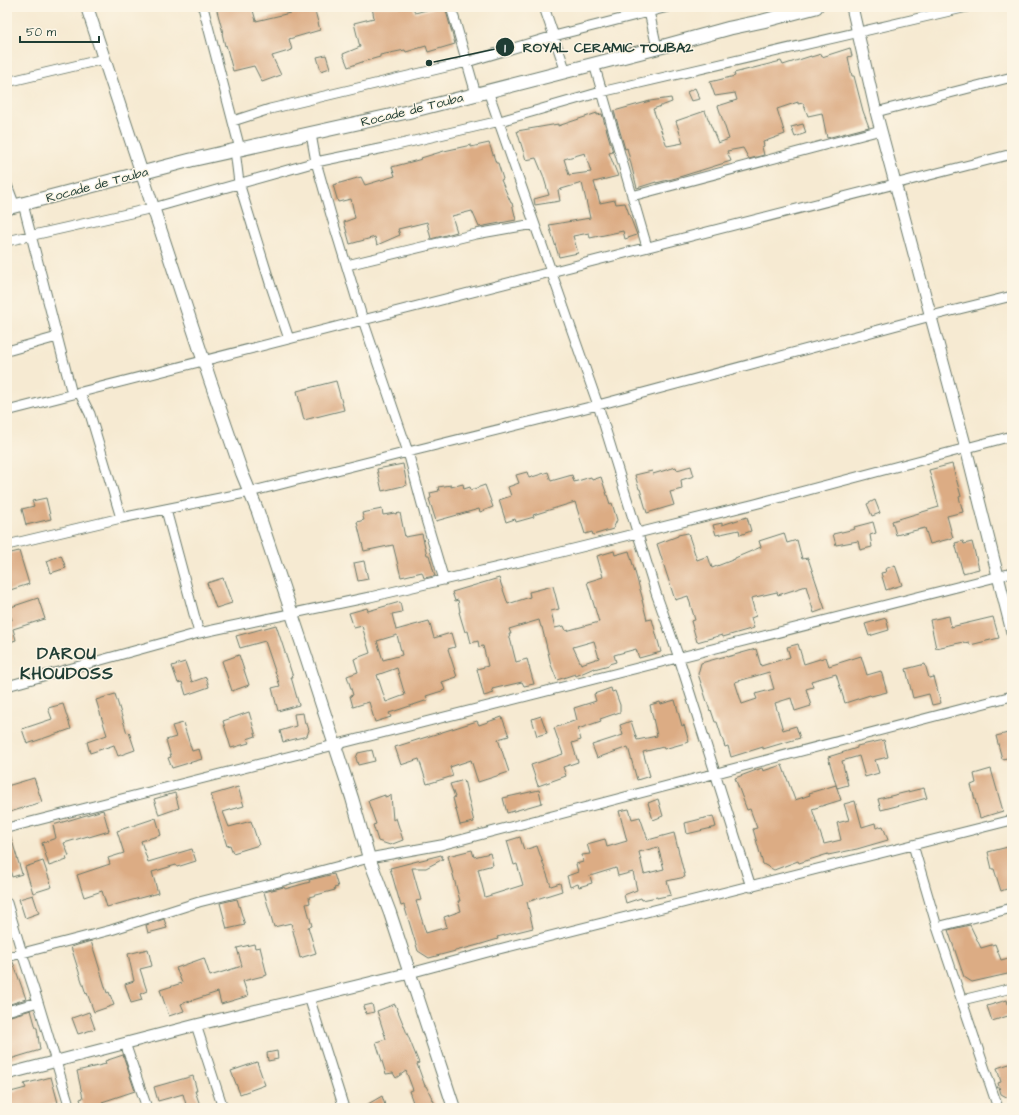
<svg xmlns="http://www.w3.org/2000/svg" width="1019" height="1115" viewBox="0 0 1019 1115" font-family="'Architects Daughter',sans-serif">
  <rect width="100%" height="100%" fill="#fcf5e5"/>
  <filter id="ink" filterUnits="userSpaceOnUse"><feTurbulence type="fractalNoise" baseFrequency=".025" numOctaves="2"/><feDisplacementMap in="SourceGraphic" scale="8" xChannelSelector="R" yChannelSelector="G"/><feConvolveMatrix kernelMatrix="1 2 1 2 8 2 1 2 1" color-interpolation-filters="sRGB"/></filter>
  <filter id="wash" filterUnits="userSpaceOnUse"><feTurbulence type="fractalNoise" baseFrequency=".012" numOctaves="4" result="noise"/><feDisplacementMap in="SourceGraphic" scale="16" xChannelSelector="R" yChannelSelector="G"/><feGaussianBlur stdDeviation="0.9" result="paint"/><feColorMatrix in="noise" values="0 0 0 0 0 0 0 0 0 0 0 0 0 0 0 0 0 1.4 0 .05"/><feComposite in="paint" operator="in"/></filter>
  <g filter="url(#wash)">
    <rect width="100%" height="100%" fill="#f6ead2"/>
    <g id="blocks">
      <path fill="#dcac84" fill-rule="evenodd" d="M216 7H252L256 21 290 13 288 7H314L320 30 289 39 292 50 272 56 281 75 262 82 254 66 233 71 226 45 225 46 222 33H223Z
        M372 7H413L415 13 438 7H445L455 44 428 52 426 46 406 52 405 50 380 55V57L362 62 348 67 343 54 360 47 354 23 374 18Z
        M850 48 852 56 848 57 852 76H854L863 111 869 127 827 138 822 113 808 116 803 103 798 104V102L777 109 785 134 763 142 764 146 762 147 764 155 749 159 743 148 727 151 731 161 676 178 656 183V182L637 188 627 148 625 149 614 111 650 101 671 98 672 102 653 109 667 146 683 143 676 121 705 111 718 143 729 139 718 106 737 100 735 93 715 96 710 82 735 76 734 73 781 61 783 65 811 56V57L821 54 822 57Z
        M326 55 330 68 321 71 317 57Z
        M695 88 700 99 691 101 687 92Z
        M597 113V115L602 114 613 152 609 153 618 176 594 182 600 203 615 200 616 204 625 203 637 235 625 239 623 231 590 238 589 233 573 236 578 253 559 257 549 225 590 218 582 183 558 190 560 201 535 205 534 199 549 195 543 175 536 158 526 160 517 131 558 124V126ZM585 153 591 172 569 175 564 159Z
        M803 124 806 133 795 137 791 127Z
        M489 143 496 163H498L503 179 501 180 511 203H512L516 220 479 227 472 211 452 216 457 232 431 239 427 222 398 229 400 235 377 245 375 237 350 244 344 222 355 218 351 199 338 202 333 185 361 177 365 185 395 176 392 167 422 159 421 158 444 151 471 145V147Z
        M336 381 344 410 304 420 297 391Z
        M403 464 407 485 382 491 377 469Z
        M952 464 961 496 959 497 963 512 947 516 953 538 930 544 925 528 896 535 892 521 939 507 929 470Z
        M691 466 694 476 681 480 682 489 670 492 674 505 647 513 640 489H639L635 475 652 471 653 474 676 467 677 470Z
        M527 472 529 478 548 472 551 481 572 475 574 482 591 477 592 480 601 477 610 504 612 503 617 520 613 529 593 535 592 532 585 534 575 502 533 515 534 517 516 522 515 519 506 522 499 500 511 496 508 487 519 483 516 475Z
        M463 484 464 489 470 487 471 490 485 485 493 507 480 512 479 509 436 521 429 499 431 498 430 493 439 491 438 487 451 485V487Z
        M46 498 51 519 26 525 22 509 34 506 32 501Z
        M875 500 880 513 872 516 867 504Z
        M382 509 383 515 395 513V514L400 513 405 537 422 534 427 555H429L435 576 424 578 422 572 401 577 393 545 364 551 357 522 364 520 362 513Z
        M747 517 751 531 740 535 739 530 716 535 713 525 722 523V525Z
        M873 522 876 533 870 535 872 547 860 550 858 541 836 545 833 534 855 529 854 527Z
        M688 533 697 560 708 556 712 568 735 559V558L761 547 759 541 784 533 787 543 797 540 802 559 808 558 825 609 814 613 806 586 778 595 777 592 751 598 756 616 751 618 754 628 723 637 722 635 697 642 691 621 695 620 688 596 675 600 657 544 678 536V535Z
        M963 541 964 544 972 542 979 569 963 573 955 543Z
        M19 551 29 584 7 591V554Z
        M614 551 615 555 629 551 643 600H642L647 620 652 619 661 652 639 658 636 649 614 655 616 662 609 664V665L594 669V668L576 676 575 674 557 680 551 665 542 627H541L539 620 509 629 511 634H509L516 662 527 659 534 684 524 686 522 682 492 689 494 693 484 696 477 669 488 666 483 646 479 647 478 641 471 643 468 631 465 632 459 612H460L458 600 455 601 452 592 499 578 508 604 530 597 529 592 553 586 559 609 551 611 555 628 564 626 566 631 599 622 587 582 603 577 597 556ZM594 641 599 658 581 664 573 647Z
        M61 555 66 568 51 573 47 561Z
        M364 561 368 579 358 581 354 563Z
        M895 565 902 585 886 590 881 573 886 572 885 569Z
        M223 578 232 603 216 608 207 583Z
        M38 598 45 619 13 629 16 640 7 643V616H10L11 620H12L8 608Z
        M400 602 402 612 392 614 396 630 429 621 434 638 451 633 455 647 448 649 457 677 442 682 445 690 426 696 428 700 389 713 391 717 375 722 369 702 353 707 350 696 353 695 347 676 358 672 354 659 370 653 362 626 354 628 349 613 367 608 368 611ZM397 635 402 655 383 660 377 641ZM397 668 405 695 386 702 377 675Z
        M949 616 951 627 993 617 999 638 970 645 969 642 964 643V642L936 648 930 620Z
        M886 618 889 630 869 636 865 624Z
        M276 625 293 677H291L299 705 278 711 272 688 280 686 265 641 240 648 236 636Z
        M798 644 804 664 826 657 829 666 861 656 867 675 881 671 887 692 871 696 870 695 845 703 836 674 811 681 813 687 806 689 811 706 795 711 791 698 775 703 783 730 796 726 800 738 763 749V747L731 757 728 746 725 747 717 722H715L711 710 710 711 698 674 701 663 726 656 727 657 756 649 761 666 790 657 787 647ZM769 672 774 689 755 694 757 699 742 704 735 682Z
        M239 655 249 685 232 691 222 661Z
        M185 662 192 682 206 677 209 687 186 695 182 682 178 683 172 666Z
        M925 664 929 678 934 677 941 703 932 705 929 694 913 698 906 669Z
        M611 688 612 692 615 691 620 705V712L600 719 601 721 578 729 581 740 572 743 578 762 563 767 566 776 538 786 531 765 563 754 554 728 577 720 574 708 596 701 594 694Z
        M115 694 127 733 129 732 135 750 118 756 114 745 90 753 87 742 107 735 96 700Z
        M675 700 682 726 684 725 689 742 664 749 663 747 643 752 650 776 637 780 628 747 597 758 592 745 623 735 620 725 631 721 637 740 657 736 650 705 660 702 661 704Z
        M63 704 71 729 27 744 22 729 52 719 48 708Z
        M249 712 256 736 247 739 249 743 231 748 223 721Z
        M303 713 305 724H307L309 730 307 736 283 742 280 731 296 726 294 714Z
        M541 716 547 733 537 736 532 719Z
        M502 717 509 736 498 739 509 772 478 782 471 760 450 767 453 776 427 784 419 759 401 765 395 747 477 721 479 725Z
        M183 723 192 751 199 749 202 759 172 768 168 758 171 757 166 740 176 737 172 726Z
        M1012 732V757L1002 759 996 736Z
        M884 740 888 757 875 760 879 773 865 777 859 756 842 761 848 785 837 788 828 757 857 748V746Z
        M372 750 375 761 358 765 356 758 358 753Z
        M782 765 795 800 810 795 809 793 836 785 841 800 812 809 824 844 841 840 837 823 849 820 844 804 855 801 862 827 875 823 876 828 883 826 888 840 857 849 828 855V854L799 863 798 861 774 870 763 864 753 829 757 828 750 809 747 810 735 778 762 768 763 771Z
        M991 769 1003 811 980 818 971 785 976 783 974 774Z
        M34 778 42 802 7 813V786Z
        M464 780 474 822 460 825 453 798 455 797 450 784Z
        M238 787 244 806 223 812 229 827 251 821 259 845 233 853 230 845 227 846 211 795Z
        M924 788 927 798 881 810 878 799Z
        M539 790 542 803 507 813 503 798Z
        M175 793 179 808 159 815 154 799Z
        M385 795V797L391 795 393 820 396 818 403 840 390 845 378 841 373 825 376 824 368 801Z
        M658 799 663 816 653 820 648 803Z
        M629 809 632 819 640 817 648 840 674 833 685 877 667 881 671 895 657 898V897L642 900 641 898 626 903 624 895 637 890 633 872 618 876 616 868 590 876 592 883 579 887 578 884 570 887 567 876 578 872 576 864 583 862 582 855 590 854 587 844 605 839 607 847 627 841 619 811ZM658 847 664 869 644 874 639 852Z
        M103 810 109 831 89 837 88 836 64 843 69 856 66 857 67 860 49 866 42 843 56 838 53 825Z
        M713 816 716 827 687 834 685 823Z
        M156 818 161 835 141 841 148 862 192 849 196 861 177 867 176 865 152 872 158 893 107 907 102 891 84 897 77 875 110 864 108 858 124 853 117 831Z
        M7 834H10L22 874 12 877 7 859Z
        M520 837 524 850 537 846 551 886 560 883 562 891 527 902 533 928 497 937 498 939 478 945 429 958 418 951 404 905 401 906 390 868 441 855 443 859 426 868H412L421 900 416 901 426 933 447 927 444 917 461 911 458 901H460L448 856 472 850 474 857 490 853 493 865 478 869 485 897 523 885 517 864 514 865 507 841Z
        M1012 846V887L1001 891 994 869H992L988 852Z
        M43 861 52 887 33 893 25 867Z
        M334 874 338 887 334 888 335 890 309 897 310 903 306 904 312 926 308 927 316 953 300 958 291 923 274 927 264 892 284 887 285 889 310 882 309 880Z
        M33 895 39 913 25 918 19 899Z
        M237 899 245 925 227 929 220 903Z
        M164 919 167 928 148 933 146 925Z
        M970 925 981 948 995 944 1001 960 1012 957V973L972 982 964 977 948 930Z
        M91 941 107 993 109 992 114 1005 94 1012 87 993 86 994 71 947Z
        M254 944 255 948 260 947 267 975 243 981 248 996 221 1004 218 992 181 1004 184 1011 169 1016 160 990 182 983 176 968 204 958 210 976 242 966 237 948Z
        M148 949 152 966 140 969 147 991 140 994 142 1000 131 1003 125 984 134 981 128 954Z
        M13 962 26 999 7 1005V963Z
        M1007 1000 1011 1015 992 1021 987 1006Z
        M372 1004 374 1012 366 1014 364 1006Z
        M395 1004 419 1063 417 1064 425 1086H426L437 1108H415L409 1091 413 1090 406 1071 396 1078 393 1073 386 1074 376 1042 386 1039 377 1011Z
        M31 1010 36 1028H37L40 1050 7 1060V1017Z
        M89 1012 95 1029 78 1034 72 1018Z
        M277 1051 278 1059 268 1061 267 1053Z
        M123 1055 135 1091 102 1102 104 1108H83L80 1099 83 1098 77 1071 106 1064 105 1061Z
        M257 1062 265 1085 240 1094 231 1071Z
        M1009 1064 1012 1073V1100L1001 1094 998 1083 1001 1082 997 1068Z
        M193 1076 197 1091H195L201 1108H187L183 1094 158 1101 154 1087Z
        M51 1077 58 1103 38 1108H7V1093L26 1088 24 1084Z
        M382 1096 386 1108H361Z"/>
    </g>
  </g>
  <g filter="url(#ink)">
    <use href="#blocks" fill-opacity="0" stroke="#6a7a6b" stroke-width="1"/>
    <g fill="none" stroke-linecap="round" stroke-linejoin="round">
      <g stroke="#6a7a6b" stroke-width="11">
        <path id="minor" d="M203 7 240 149
          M451 7 476 94
          M544 7 566 72
          M648 7 657 48
          M594 64 647 247
          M7 82 104 59
          M488 91 598 405 656 593 679 658 751 887
          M876 112 1012 77
          M233 121 270 109 467 62 554 36 668 7
          M311 134 316 162 331 215 363 320 408 452 427 523 444 580
          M235 150 239 183 270 283 289 339
          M7 185 15 206
          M632 196 881 130
          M23 204 72 394
          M7 241 153 208 316 162 384 148 500 121 601 92 967 7
          M347 265 476 234 534 224
          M7 351 57 337
          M79 392 90 414 121 518
          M7 411 1012 154
          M166 510 199 633
          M7 545 121 518 250 492 408 452 598 405 931 316 1012 296
          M7 686 199 633 370 597 541 557 755 504 1012 436
          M7 828 1012 573
          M913 845 937 927 998 1108
          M7 903 22 953 38 1002 70 1108
          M937 927 1012 908
          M7 957 111 930 199 902 283 881 369 858 441 845 1012 696
          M410 973 499 949 1012 820
          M309 997 344 1108
          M962 1000 1012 988
          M7 1011 38 1002
          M196 1025 223 1108
          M125 1043 147 1108"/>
      </g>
      <g stroke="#6a7a6b" stroke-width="13">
        <path id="tertiary" d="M852 7 876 112 966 448 1012 632
          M7 1074 196 1025 410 973"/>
      </g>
      <g stroke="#6a7a6b" stroke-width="14">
        <path id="secondary" d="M87 7 210 380 242 473 258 512 306 656 352 798 369 858 390 913 454 1108"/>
      </g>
      <g stroke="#6a7a6b" stroke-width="15">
        <path id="primary" d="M7 208 191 160 407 112 657 48 730 28 763 21 816 7"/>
      </g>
      <use href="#minor" stroke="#fff" stroke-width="9"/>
      <use href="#tertiary" stroke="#fff" stroke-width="11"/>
      <use href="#secondary" stroke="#fff" stroke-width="12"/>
      <use href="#primary" stroke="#fff" stroke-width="13"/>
    </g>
  </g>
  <g text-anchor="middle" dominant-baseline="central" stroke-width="3" stroke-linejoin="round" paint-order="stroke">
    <g font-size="13" fill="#1f3d34" stroke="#fcf5e5">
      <text transform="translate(412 110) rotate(-14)">Rocade de Touba</text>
      <text transform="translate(97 185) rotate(-15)">Rocade de Touba</text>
    </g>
    <g font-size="17" font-weight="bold" letter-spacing="1" fill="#1f3d34" stroke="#fcf5e5">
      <text x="67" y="654">DAROU<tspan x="67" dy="20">KHOUDOSS</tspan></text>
    </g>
  </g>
  <path fill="none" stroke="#1f3d34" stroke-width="1.5" d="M429 63L505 47"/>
  <g fill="#1f3d34" stroke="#fcf5e5" stroke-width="1.5">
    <circle cx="429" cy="63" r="4"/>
    <circle cx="505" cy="47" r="10"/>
  </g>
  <g font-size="12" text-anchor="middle" font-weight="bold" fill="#fff">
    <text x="505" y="52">1</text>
  </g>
  <g font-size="14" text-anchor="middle" font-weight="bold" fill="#1f3d34" stroke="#fcf5e5" stroke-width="3" stroke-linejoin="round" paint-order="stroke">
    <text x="608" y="52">ROYAL CERAMIC TOUBA2</text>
  </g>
  <rect width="1019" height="1115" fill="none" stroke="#fcf5e5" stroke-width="24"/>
  <path d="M20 36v6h79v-6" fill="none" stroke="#1f3d34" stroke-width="2"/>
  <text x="26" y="36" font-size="12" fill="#1f3d34" stroke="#fcf5e5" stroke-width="3" paint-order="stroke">50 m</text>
</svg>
